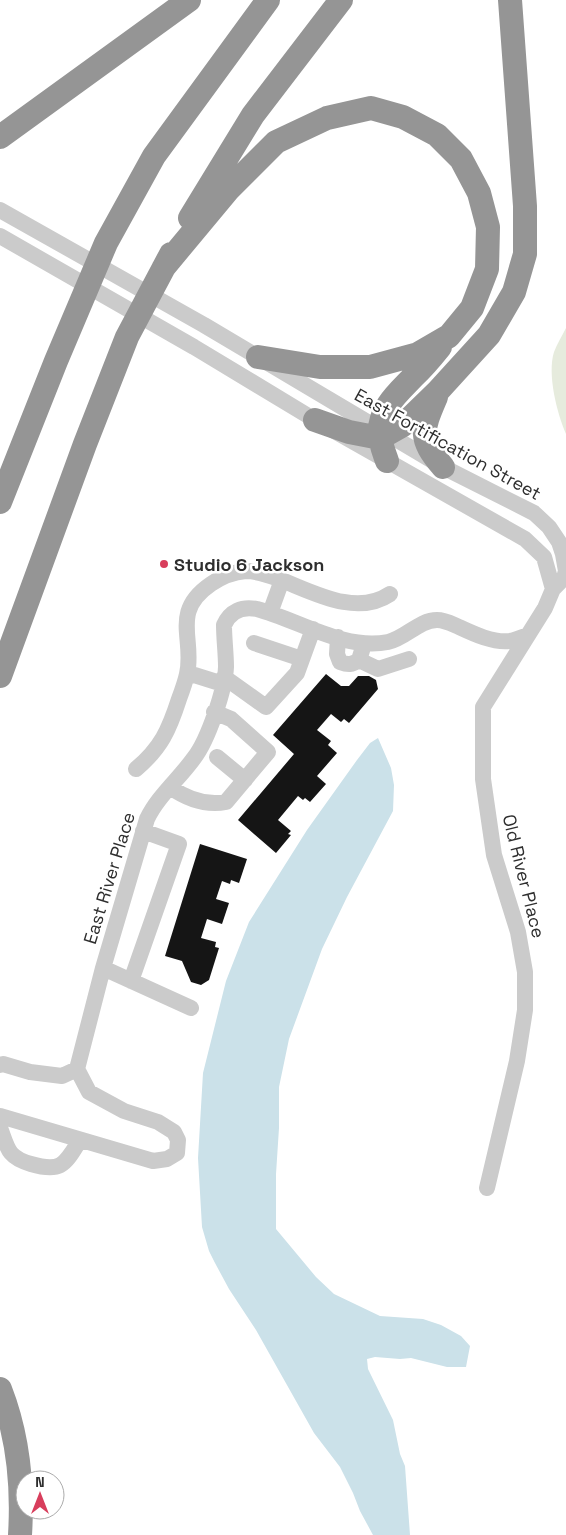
<svg xmlns="http://www.w3.org/2000/svg" width="566" height="1535" viewBox="0 0 566 1535" font-family="'Space Grotesk',sans-serif">
  <rect width="100%" height="100%" fill="#fff"/>
  <path fill="#e6ebdd" d="M566 328V434C557 413 547 374 554 352 557 344 562 336 566 328Z"/>
  <path fill="#cbe1e9" d="M378 738 391 768 394 785 393 811 347 897 322 949 289 1039 279 1087V1128L276 1174V1229L316 1277 334 1294 380 1316 423 1319 441 1325 461 1336 470 1346 466 1367H447L411 1358 400 1359 375 1357 367 1359 368 1369 393 1420 400 1454 405 1466 410 1535H373L360 1511 353 1493 340 1467 314 1433 256 1330 229 1289 215 1263 209 1251 202 1227 198 1158 203 1073 226 981 249 922 307 830 357 760 370 743Z"/>
  <path fill="#151515" d="M326 674 341 686H349L358 676H369L376 680 378 689 349 723 344 719 341 722 331 714 317 730 331 741 328 745 337 753 317 776 326 784 310 802 305 798 303 800 298 796 278 820 291 831 288 834 291 835 276 853 238 820 294 754 273 735Z
    M200 844 247 859 239 883 231 880 230 884 222 881 216 899 229 903 222 924 207 919 201 938 216 942 215 947 219 948 209 980 201 985 191 982 182 961 165 956Z"/>
  <g fill="none" stroke-linecap="round" stroke-linejoin="round">
    <path stroke="#cbcbcb" stroke-width="16" d="M0 210 204 325 443 467 534 513 549 527 559 542 563 554 566 571 564 578 553 589 545 608 483 707V779L494 855 518 932 525 972V1010L517 1061 487 1188
      M0 236 194 347 315 420 525 539 544 557 553 589
      M270 613 282 580
      M338 637 337 654 340 662C348 665 352 665 359 660L364 644
      M254 643 302 659
      M359 660 378 669 409 659
      M188 673 223 684
      M224 677 266 707 297 673 313 629
      M217 757 245 780
      M136 769C161 748 169 730 179 699 182 691 185 683 187 674 195 639 170 612 211 584 221 577 233 572 246 571 257 571 268 575 279 579 313 592 356 617 390 594
      M170 787C187 799 205 806 226 802L268 752 231 719 214 712
      M103 968 191 1008
      M131 981 179 844 143 831
      M0 1065 3 1064 30 1072 62 1076 77 1069 89 1092 124 1111 158 1122 174 1132 178 1140 177 1153 167 1159 153 1161 0 1116
      M77 1069 103 968 147 819C158 796 179 779 194 758 208 740 225 690 226 667 226 653 224 639 224 625 230 611 242 606 257 609 298 620 345 651 388 642 406 638 419 620 437 620 445 620 452 624 459 627 474 634 493 643 510 641 516 640 522 637 528 635
      M0 1128C3 1135 6 1147 11 1153 16 1159 24 1162 31 1164 62 1173 65 1164 80 1140"/>
    <path stroke="#959595" stroke-width="24" d="M0 137 189 0
      M190 218 253 115 341 0
      M164 267 228 190 276 142 327 118 371 108 403 117 437 135 461 159 479 193 488 227 487 269 472 308 449 336 418 354 370 367H320L258 357
      M436 397C422 430 418 438 443 467
      M315 420 349 432 380 438 403 425 438 391 489 335 514 292 525 254V206L510 0
      M387 461C384 452 379 441 380 431 380 407 399 392 414 376 424 367 432 357 440 347
      M0 502 56 361 106 243 154 156 268 0
      M0 676 85 444 127 337 171 254
      M0 1389C18 1435 23 1486 20 1535"/>
  </g>
  <circle fill="#d83e5c" stroke="#fff" stroke-width="2" cx="164" cy="564" r="5"/>
  <g text-anchor="middle" dominant-baseline="central" stroke-width="5" stroke-linejoin="round" paint-order="stroke">
    <g font-size="18" fill="#2e2e2e" stroke="#fff">
      <text transform="translate(448 444) rotate(29)">East Fortification Street</text>
      <text transform="translate(524 876) rotate(76)">Old River Place</text>
      <text transform="translate(109 878) rotate(-73)">East River Place</text>
    </g>
    <g font-size="18" font-weight="bold" fill="#2e2e2e" stroke="#fff" text-anchor="start">
      <text x="174" y="564">Studio 6 Jackson</text>
    </g>
  </g>
  <g transform="translate(40 1495)"><circle r="24" fill="#ffffff" stroke="#ababab"/>
  <path d="M0-4L9 19L0 12L-9 19Z" fill="#d83e5c"/>
  <text y="-8" font-size="14" font-weight="bold" text-anchor="middle" fill="#2e2e2e">N</text>
  </g>
</svg>
